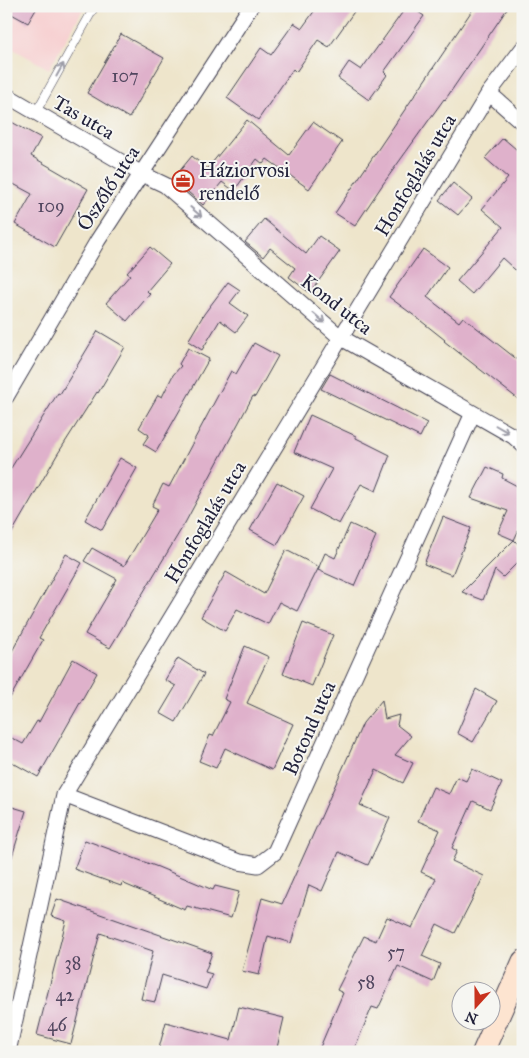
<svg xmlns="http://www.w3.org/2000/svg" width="529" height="1058" viewBox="0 0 529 1058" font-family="'IM FELL Great Primer',serif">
  <rect width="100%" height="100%" fill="#f6f6f2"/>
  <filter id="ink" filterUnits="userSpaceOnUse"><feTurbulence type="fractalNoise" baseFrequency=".02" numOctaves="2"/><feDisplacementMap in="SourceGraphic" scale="10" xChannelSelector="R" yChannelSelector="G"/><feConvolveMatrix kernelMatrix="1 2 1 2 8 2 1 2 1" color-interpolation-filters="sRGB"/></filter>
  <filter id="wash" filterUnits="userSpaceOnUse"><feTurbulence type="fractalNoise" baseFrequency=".0096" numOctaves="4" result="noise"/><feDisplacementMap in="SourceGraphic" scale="20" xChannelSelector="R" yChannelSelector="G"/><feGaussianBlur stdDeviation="1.12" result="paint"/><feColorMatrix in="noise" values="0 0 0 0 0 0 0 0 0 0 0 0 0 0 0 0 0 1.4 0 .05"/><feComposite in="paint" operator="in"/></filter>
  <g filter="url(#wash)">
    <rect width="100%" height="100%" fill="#eee5cb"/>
    <path fill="#f7cfd0" d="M6 6H85L49 69 6 45Z"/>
    <g id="blocks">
      <path fill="#dfb1cb" d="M6 6H38L28 23 6 11Z
        M318 6H358L329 47 318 40 296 72 293 69 258 120 227 98 261 48 271 55 294 23 302 28Z
        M407 6H410L424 16 384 72 387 75 369 100 338 78 349 62 361 70Z
        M475 6H509L445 100 444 99 383 184 355 226 335 213Z
        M121 34 164 58 129 118 87 93Z
        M6 119 41 138 31 156 88 189 55 247 15 224 32 194 6 180Z
        M247 120 289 155 313 122 342 142 309 189 267 159 263 164 257 159 234 191 222 182 203 205 173 179 192 156 207 169Z
        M503 138 523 155V277L502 258 472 294 457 281 503 227 482 209 508 178 485 158Z
        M453 183 472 199 458 215 439 200Z
        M264 219 306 254 319 236 340 251 310 293 289 277 295 268 270 248 263 257 245 242Z
        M150 247 170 264 147 291 150 294 127 321 106 303 130 275 127 273Z
        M423 249 448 267 427 297 459 322 463 317 523 364V403L444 341 445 340 416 317 389 297Z
        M228 282 240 290 230 303 248 316 236 332 220 320 202 350 188 341 204 314Z
        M98 331 125 347 98 393 97 392 57 455 6 543V476L58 393 60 394Z
        M254 343 278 356 255 397 253 396 185 523 110 648 85 634 117 579 84 561 92 548 124 566 158 509 152 506 163 484 169 487 231 371 236 374Z
        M188 348 209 359 156 452 143 444 149 435 139 428 158 395 162 397 173 375 181 366 179 364Z
        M330 374 427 423 420 437 321 389Z
        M310 415 356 436V438L390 455 376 491 361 484 339 524 310 509 332 469 294 452Z
        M120 458 137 468 102 530 85 520Z
        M487 467 503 474 502 478 519 487 523 478V521L514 540 498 533 508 511 471 498Z
        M277 482 304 496 277 545 250 530Z
        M443 517 471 528 452 575 424 564Z
        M350 524 376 536 354 586 318 570 319 567 297 611 279 602 268 624 237 609 225 631 201 617 226 572 264 594 286 550 319 567 325 553 335 558Z
        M514 540 523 549V557L503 577 495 570 483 600 462 592Z
        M66 554 82 563 39 638 43 640 6 705V662Z
        M303 623 333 635 312 686 283 674Z
        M245 646 269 657 247 703 293 724 272 770 225 748 216 768 199 761 210 735 213 736 230 702 224 699Z
        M178 658 204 674 176 722 160 713 176 686 165 680Z
        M73 659 97 673 38 777 6 759V735L23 744 37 721 39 722Z
        M476 689 497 701 473 742 457 733Z
        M382 700 385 719 399 715 397 725 411 736 395 755 413 763 403 783 376 770 360 805 390 818 368 865 339 852 322 891 309 885 291 943 268 936 259 975 242 971 262 898 282 904 363 723Z
        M472 769 502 783 490 809 473 801 452 848 457 851 452 861 484 876 455 933 437 924 422 956 440 964 433 982 398 966 378 1009 372 1007 353 1052H318L343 993 337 990 364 936 376 941 387 917 412 928 436 879 421 872 440 830 418 821 433 787 449 794 457 777 466 781Z
        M6 805 26 811 10 863 6 862Z
        M85 840 158 867 213 890 215 886 239 892 231 918 187 906 185 910 122 883 121 886 74 869Z
        M57 899 212 953 205 972 212 974 206 989 162 975 155 1002 141 999 153 951 100 933 71 1044 37 1035 66 921 51 916Z
        M239 1007 284 1018 276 1052H158L166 1022 231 1040Z"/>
    </g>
  </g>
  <g filter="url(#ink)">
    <use href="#blocks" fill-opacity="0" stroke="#413f51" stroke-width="1"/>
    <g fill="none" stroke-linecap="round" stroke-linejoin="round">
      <g stroke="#413f51" stroke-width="9">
        <path id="service" d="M36 112 95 6"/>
      </g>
      <g stroke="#413f51" stroke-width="17">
        <path id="minor" d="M489 93 523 123
          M6 95 142 174 165 185 340 337 513 436 523 445
          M6 397 98 240 251 6
          M64 795 239 862 258 865 275 852 473 413
          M8 1052 64 795 489 93 523 48"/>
      </g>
      <g stroke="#413f51" stroke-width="23">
        <path id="secondary" d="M483 1052 523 961"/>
      </g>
      <use href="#service" stroke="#fff" stroke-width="8"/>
      <use href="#minor" stroke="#fff" stroke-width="15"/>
      <use href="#secondary" stroke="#fde4d0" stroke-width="21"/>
    </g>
    <defs><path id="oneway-shaft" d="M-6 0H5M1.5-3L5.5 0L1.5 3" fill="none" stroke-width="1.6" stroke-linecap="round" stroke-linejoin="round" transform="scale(1.25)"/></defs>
    <g stroke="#9c9ca7">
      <use href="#oneway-shaft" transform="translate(60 70) rotate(-61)"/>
      <use href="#oneway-shaft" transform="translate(196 212) rotate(41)"/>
      <use href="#oneway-shaft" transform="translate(319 318) rotate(41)"/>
      <use href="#oneway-shaft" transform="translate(502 429) rotate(30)"/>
    </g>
  </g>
  <defs>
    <g id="office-ring" transform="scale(1.125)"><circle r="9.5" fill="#f6f6f2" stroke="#c8321e" stroke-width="1.5"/><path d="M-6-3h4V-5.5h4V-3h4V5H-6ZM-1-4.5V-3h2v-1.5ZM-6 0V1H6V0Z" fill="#c8321e"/></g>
  </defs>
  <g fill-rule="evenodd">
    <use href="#office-ring" x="183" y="181"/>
  </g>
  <g text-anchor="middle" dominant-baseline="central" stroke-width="4" stroke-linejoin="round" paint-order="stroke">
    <g font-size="18" fill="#51465f">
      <text x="125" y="76">107</text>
      <text x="51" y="206">109</text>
      <text x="396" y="952">57</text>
      <text x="73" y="963">38</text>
      <text x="366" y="982">58</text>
      <text x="65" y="995">42</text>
      <text x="57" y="1025">46</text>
    </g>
    <g font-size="20" fill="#22223b" stroke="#f6f6f2">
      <text transform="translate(84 117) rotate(30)">Tas utca</text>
      <text transform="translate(415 175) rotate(-59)">Honfoglalás utca</text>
      <text transform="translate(108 188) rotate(-57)">Ószőlő utca</text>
      <text transform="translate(337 304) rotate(38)">Kond utca</text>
      <text transform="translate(205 522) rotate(-59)">Honfoglalás utca</text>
      <text transform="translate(309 728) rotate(-66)">Botond utca</text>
    </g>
    <g font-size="20" fill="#22223b" stroke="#f6f6f2" text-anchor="start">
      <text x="199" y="170">Háziorvosi<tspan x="199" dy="23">rendelő</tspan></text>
    </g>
  </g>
  <rect width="529" height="1058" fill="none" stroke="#f6f6f2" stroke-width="25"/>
  <g transform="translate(476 1006) rotate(201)"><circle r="24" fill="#f6f6f2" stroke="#a1a1a9"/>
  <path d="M0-4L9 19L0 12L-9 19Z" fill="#c8321e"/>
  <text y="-8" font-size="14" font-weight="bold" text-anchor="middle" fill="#22223b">N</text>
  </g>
</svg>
